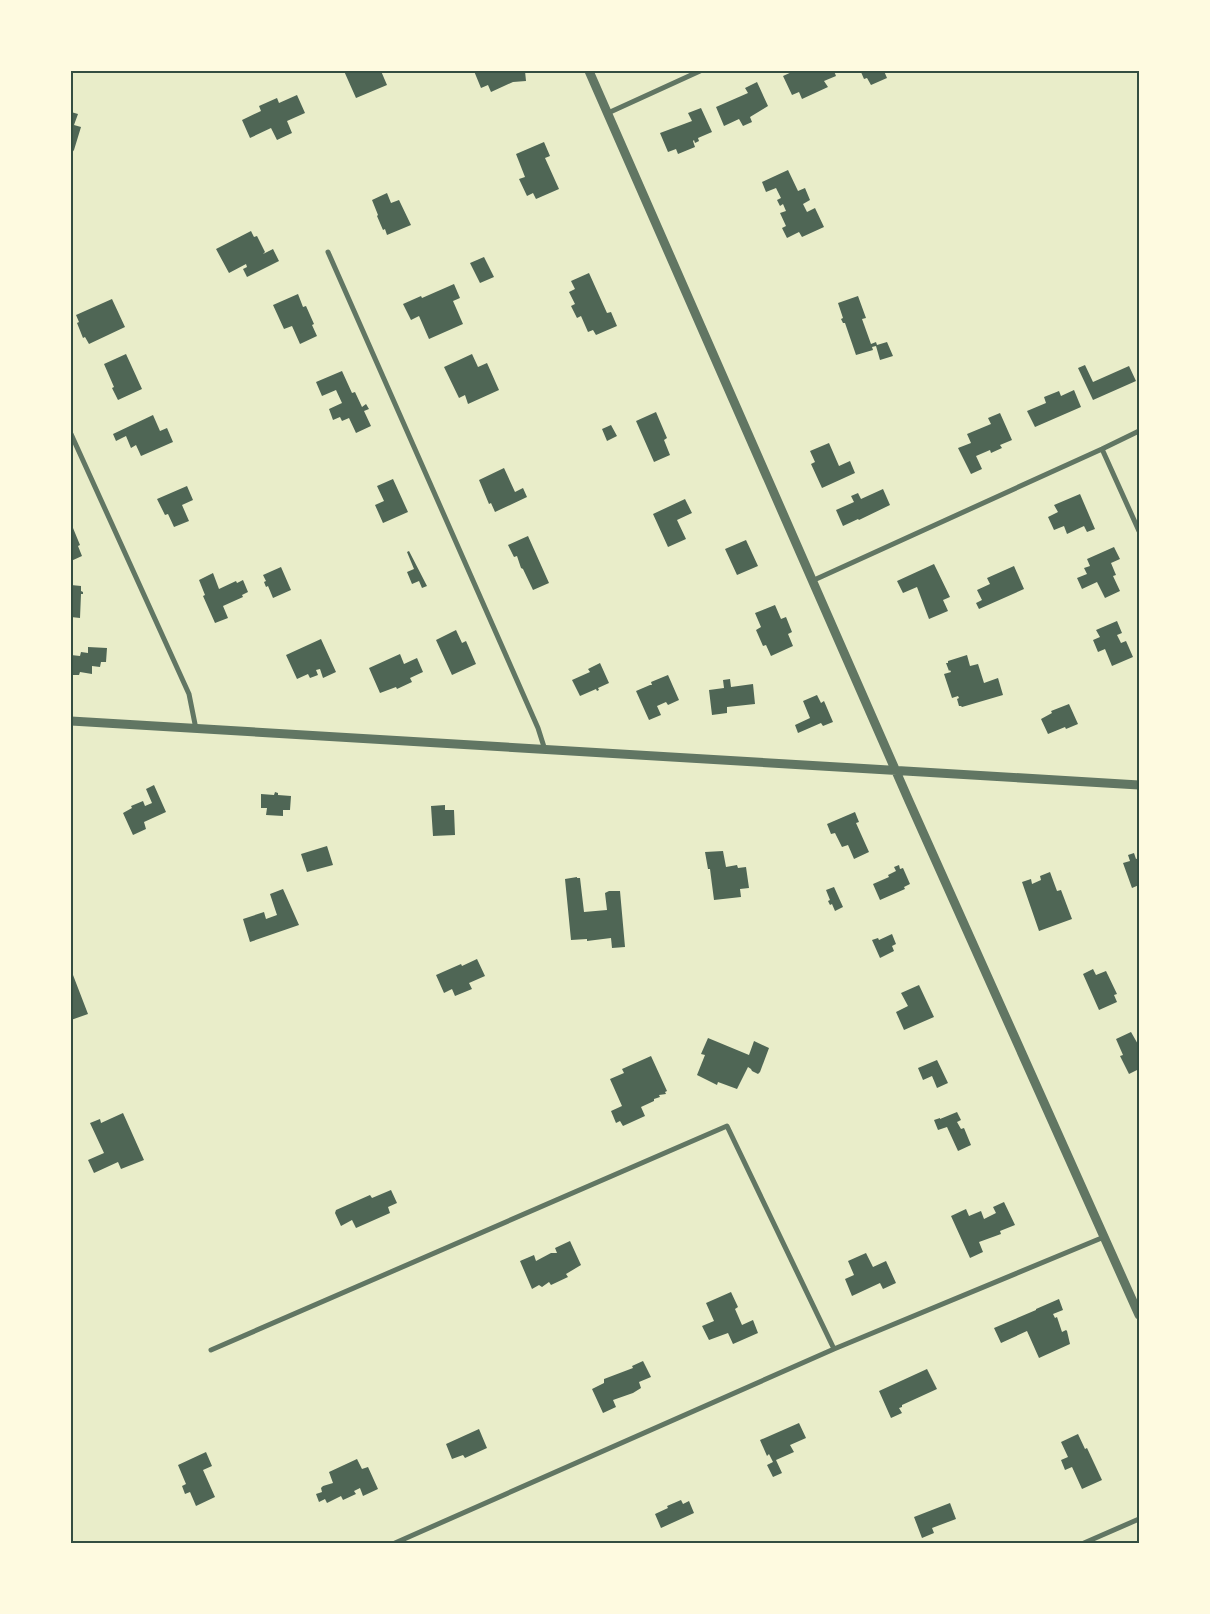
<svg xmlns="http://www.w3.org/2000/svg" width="1210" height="1614" viewBox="0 0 1210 1614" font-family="'IBM Plex Sans',sans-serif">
  <rect width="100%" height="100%" fill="#e9edc9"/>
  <path fill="#4f6655" d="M344 71H381L387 85 356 98Z
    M474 71H525L526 81 513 82 491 92 488 85 481 88Z
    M794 71H834L836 76 824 81 828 87 802 99 799 92 792 95 783 76Z
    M863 71H884L887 78 871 85 867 78 864 79 861 72Z
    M757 82 768 106 750 117 752 122 743 126 739 119 724 126 716 107 748 93 745 88Z
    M297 95 305 113 287 121 292 133 277 140 271 128 250 138 242 120 261 111 259 106 277 98 279 103Z
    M701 108 712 132 698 138 699 141 695 143 694 140 693 141 695 147 678 154 676 149 668 152 660 133 692 121 688 113Z
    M71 112 78 114 74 125 81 127 74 150 71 154Z
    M544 142 550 156 545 158 559 189 536 199 533 193 527 196 519 179 525 177 516 154Z
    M788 170 798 191 805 188 810 200 803 204 807 212 815 208 824 227 802 237 799 232 787 238 782 228 786 226 780 213 786 211 783 204 780 206 777 200 781 198 776 188 766 192 762 182Z
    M387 193 391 203 399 200 411 225 387 235 385 229 383 230 377 216 378 215 372 200Z
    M251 231 254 237 257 236 265 252 263 254 273 249 279 261 247 277 243 269 247 267 246 264 229 273 216 249Z
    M484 257 494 277 480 283 470 263Z
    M589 273 607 313 611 312 617 326 596 335 593 330 588 332 581 316 577 318 571 306 575 304 569 292 575 289 571 281Z
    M454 284 460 298 453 301 463 324 429 339 419 316 411 320 403 304 421 296 422 298Z
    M298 294 303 307 306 306 314 324 312 325 317 336 300 344 292 326 284 329 273 305Z
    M858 296 866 318 862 319 871 344 876 342 877 345 887 342 893 356 880 360 876 346 872 347 873 350 856 355 845 323H843L841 319 843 318 838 303Z
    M112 299 125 327 89 344 85 337 83 338 77 323 79 322 76 315Z
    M126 354 142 389 118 400 112 388 114 387 104 364Z
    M472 354 478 367 487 363 499 390 468 404 465 395 459 398 444 367Z
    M1085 365 1093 382 1129 366 1136 381 1093 400 1078 368Z
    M342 371 352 393 355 392 362 407 366 404 369 409 364 411 371 426 356 433 349 418 342 421 340 417 333 420 329 409 342 403 336 390 322 396 316 382Z
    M1074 390 1081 407 1035 427 1027 411 1046 403 1044 397 1059 391 1061 396Z
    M656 412 667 438 664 440 670 455 654 462 636 421Z
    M1000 413 1012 440 1000 445 1002 448 991 453 990 450 976 456 982 469 971 474 958 448 971 443 967 434 991 424 988 418Z
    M153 415 160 431 167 428 173 442 141 456 136 445 131 448 126 436 116 441 113 434Z
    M611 425 617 436 607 441 602 429Z
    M829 443 839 466 850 461 855 473 822 488 811 464 815 462 810 451Z
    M504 468 515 492 523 488 527 497 495 512 491 503 489 504 479 480Z
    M393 479 408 512 383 523 375 505 384 501 377 486Z
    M187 486 193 500 182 505 189 521 174 527 168 514 165 515 157 499Z
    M883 489 890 505 859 520 858 519 843 526 836 510 854 502 851 496 858 493 861 499Z
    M1080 494 1095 529 1087 532 1084 526 1067 534 1064 526 1054 530 1048 517 1058 512 1054 505Z
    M685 499 692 513 677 520 686 539 668 547 653 514Z
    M73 528 80 545 78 546 82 556 71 561V529Z
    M528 536 549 583 533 590 523 569 521 568 517 556 514 557 508 545Z
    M746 540 758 566 737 575 725 549Z
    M1114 547 1120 559 1111 563 1116 575 1113 576 1120 591 1105 598 1097 582 1082 589 1077 578 1087 574 1084 568 1090 566 1087 559Z
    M409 551 427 586 422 588 419 581 412 584 407 572 414 569 407 552Z
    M934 564 950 597 943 600 948 611 929 619 917 587 903 593 897 581Z
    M1014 566 1024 589 979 609 976 603 982 600 977 590 990 584 987 578Z
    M281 567 291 590 273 598 268 586 266 587 264 582 266 581 263 575Z
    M213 573 219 589 236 581 237 583 243 580 248 592 242 595 243 597 223 606 228 618 215 623 203 596 205 595 199 580Z
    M71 585 81 586V591L83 592V594H81L80 618 71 617Z
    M775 605 781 619 786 617 792 632 788 634 793 646 771 656 766 645 763 646 756 630 761 627 755 613Z
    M1117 621 1122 633 1117 635 1121 643 1126 641 1133 657 1112 666 1105 649 1098 652 1093 640 1100 637 1096 630Z
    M456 630 462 643 466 641 476 664 452 675 436 640Z
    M321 639 336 672 323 678 320 669 316 670 318 675 310 678 308 674 297 679 286 655Z
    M88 647 107 648 106 662H101L100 667 92 666V674L80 672 79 675H73V671H71V655L80 656 81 652 88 653Z
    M400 654 404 664 417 658 423 672 410 678 412 682 397 689 396 687 380 693 369 668Z
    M967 655 970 666 978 664 984 683 998 678 1003 695 962 707 961 706H959L957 699 959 698 958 696 952 698 944 674 951 672 950 670 949 671 946 663H948V661Z
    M600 663 609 683 598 688 599 690 597 691 596 689 580 696 572 680 590 672 588 669Z
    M668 675 679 700 668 705 666 702 657 706 661 715 649 720 636 691 650 685H652L651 682Z
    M730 679 731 687 753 684 755 704 727 707V713L712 715 709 690 724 688 723 680Z
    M817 695 821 703 824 701 833 722 823 726 821 723 798 733 795 725 810 718 803 701Z
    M1069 704 1078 724 1066 729 1065 727 1048 734 1041 719 1052 713 1051 711Z
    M154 785 166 812 144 822 146 829 133 835 123 813 132 808 131 806 143 801 145 806 152 803 146 789Z
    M275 792 278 793V795L291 796 290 810H283V816L266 815 267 808H261V794L274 795Z
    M445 805V810H454L455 835 433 836 431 806Z
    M855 812 859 822 856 823 869 852 854 859 848 845 842 847 835 833 831 834 827 824Z
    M327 846 333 865 307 872 301 854Z
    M723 851 726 867 737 865 738 868 746 867 749 888 740 889 741 897 714 900 710 869H708L705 852Z
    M1134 853 1136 859 1139 858V885L1132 888 1123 863 1130 861 1128 855Z
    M899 865 900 869 903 868 910 884 904 887 905 889 880 900 873 884 889 877 888 875 896 871 894 867Z
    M1050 872 1057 891 1061 890 1072 919 1039 931 1022 882 1031 879 1032 884 1041 880 1040 876Z
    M577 877V878H580L584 912 607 910 605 893 609 891H620L625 947 612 948 611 938 587 941V939L571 940 565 879Z
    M834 887 843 907 835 911 832 904 830 905 828 901 830 900 826 890Z
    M283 889 299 925 250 942 243 919 264 912 266 919 277 915 270 894Z
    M892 934 896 944 892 946 894 951 880 958 872 940 878 938 879 940Z
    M477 959 485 976 469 983 472 989 455 996 452 989 444 993 436 975 461 964 462 966Z
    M1093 969 1096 975 1106 971 1117 994 1114 995 1117 1002 1099 1010 1083 974Z
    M73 975 88 1014 71 1020V976Z
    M919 985 934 1017 904 1030 896 1012 908 1006 901 993Z
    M1131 1032 1139 1046V1069L1129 1074 1120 1056 1123 1055 1116 1039Z
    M708 1038 749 1055 754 1041 769 1048 760 1072 758 1074 752 1071 751 1069 748 1067 737 1089 718 1082 717 1085 697 1075 705 1055 701 1054Z
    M651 1056 667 1091 665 1092 666 1094 659 1095 660 1097 654 1099V1101L641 1107 645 1116 623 1126 620 1121 616 1123 611 1111 622 1106 610 1079 624 1073 622 1069Z
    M937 1060 948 1083 937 1088 932 1076 923 1080 918 1068Z
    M957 1112 961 1120 957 1122 961 1129 964 1128 971 1145 958 1151 947 1127 938 1130 934 1120 940 1118V1119Z
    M123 1113 144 1160 121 1169 118 1162 94 1173 88 1160 104 1153 90 1123 100 1119 101 1123Z
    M391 1190 397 1203 388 1207 390 1213 356 1228 352 1220 341 1226 335 1213 336 1210 370 1195 372 1198Z
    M1004 1202 1015 1225 1000 1231 1001 1234 979 1242 983 1252 970 1258 951 1216 966 1209 969 1216 981 1211 984 1219 996 1213 993 1207Z
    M570 1241 581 1265 566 1274 568 1277 551 1285 549 1282 542 1287 539 1285 532 1289 520 1261 534 1255 536 1261 551 1253H557L555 1248Z
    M866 1253 873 1267 886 1261 896 1283 883 1289 880 1283 852 1296 845 1279 854 1275 848 1261Z
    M731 1292 738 1307 735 1309 742 1325 753 1320 758 1333 733 1344 728 1333 709 1340 702 1326 714 1321 706 1303Z
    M1059 1299 1063 1310 1053 1314 1055 1318 1057 1317 1062 1332 1066 1330 1067 1331 1070 1344 1039 1358 1027 1331 1001 1343 994 1328 1036 1310V1309Z
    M643 1361 651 1377 639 1382 641 1388 633 1393 613 1400 616 1407 603 1413 592 1389 604 1383V1379L633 1368 632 1366Z
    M927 1369 937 1389 902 1405V1407L899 1408 902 1413 891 1418 879 1391Z
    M799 1423 806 1438 790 1445 794 1452 776 1460 782 1473 773 1477 767 1465 773 1462 769 1454 767 1456 760 1440Z
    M479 1429 487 1448 465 1458 463 1455 452 1459 446 1444Z
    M1078 1434 1085 1449 1087 1448 1102 1480 1082 1489 1072 1467 1065 1470 1061 1460 1068 1457 1061 1442Z
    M206 1452 212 1466 203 1470 215 1497 196 1506 190 1492 185 1494 182 1486 186 1484 178 1465Z
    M357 1459 362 1469 368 1467 378 1489 363 1496 360 1488 354 1491 356 1494 343 1500 341 1496 327 1503 325 1499 319 1502 316 1494 322 1492 321 1488 323 1486 333 1483 329 1472Z
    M681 1500 683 1504 689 1501 694 1513 661 1528 655 1514 668 1508 667 1506Z
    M950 1503 956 1519 932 1528 934 1533 922 1538 914 1517Z"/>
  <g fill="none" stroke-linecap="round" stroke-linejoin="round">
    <path stroke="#617663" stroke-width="5" d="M608 113 700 71
      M328 252 538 728 545 750
      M71 434 189 694 196 729
      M1102 449 1139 531
      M814 580 1102 449 1139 431
      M211 1350 727 1126 834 1349
      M395 1543 834 1349 1104 1237
      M1084 1543 1139 1519"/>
    <path stroke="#617663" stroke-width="9" d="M589 71 909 801 1139 1315
      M71 721 1139 785"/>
  </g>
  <rect width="1210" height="1614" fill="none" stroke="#fefae0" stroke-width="145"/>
  <rect x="72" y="72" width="1066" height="1470" fill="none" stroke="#344e41" stroke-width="2"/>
</svg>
